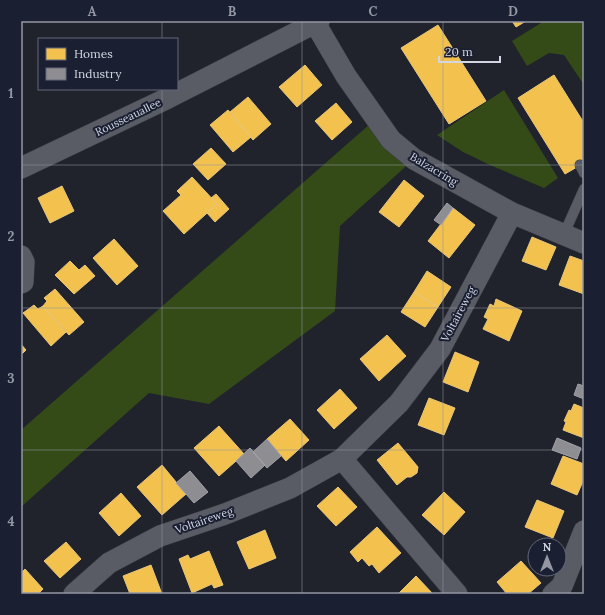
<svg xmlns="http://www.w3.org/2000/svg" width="605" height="615" viewBox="0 0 605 615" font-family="Lora,serif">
  <rect width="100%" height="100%" fill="#20222c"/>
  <path fill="#344b18" d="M544 21H584V85L564 55 549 53 527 66 512 41Z
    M504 90 558 178 544 188 490 165 463 152 437 135Z
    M370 124 414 159 340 226 335 311 209 404 149 393 21 507V430Z"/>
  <path fill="#f2c14e" stroke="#e8c77b" d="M512 21H526L516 27Z
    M438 25 486 101 449 124 401 48Z
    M305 65 322 85 297 107 279 87Z
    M554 75 584 123V163L565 174 518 98Z
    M248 97 271 124 253 140 230 112Z
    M336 103 352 122 332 140 315 121Z
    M228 110 251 137 233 152 210 125Z
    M211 148 226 164 208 180 193 164Z
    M192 177 217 204 184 234 163 211 181 195 177 191Z
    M404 180 424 196 399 227 379 212Z
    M62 186 74 211 50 223 38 198Z
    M216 194 229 209 215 222 207 213 217 204 211 198Z
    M453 208 475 225 449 258 428 241Z
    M532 237 556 247 546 270 522 261Z
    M114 239 138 266 117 285 93 258Z
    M570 256 584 261V294L559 285Z
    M70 261 79 270 85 265 95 276 74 294 55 275Z
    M427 271 451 287 438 307 414 292Z
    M55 289 84 322 69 335 43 306 47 301 44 298Z
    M414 292 438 307 425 327 401 312Z
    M496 299 522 311 509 341 483 329 488 319 484 317 490 304 494 306Z
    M34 305 38 309 43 306 66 332 51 346 23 313Z
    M387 335 406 356 379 381 360 359Z
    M21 344 26 350 21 355Z
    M455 352 479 362 468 392 443 382Z
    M340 389 357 408 334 429 317 410Z
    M429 398 455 408 444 435 418 425Z
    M574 404 584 408V438L563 430 566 422 564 421 569 410 571 411Z
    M290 419 309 440 286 461 267 439Z
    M219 426 244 454 219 476 194 448Z
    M398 443 418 467 417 473 411 477H407L397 485 377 460Z
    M563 456 584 464V479L577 495 551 484Z
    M162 465 186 494 162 515 137 487Z
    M338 487 357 507 336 526 317 506Z
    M444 492 465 512 444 535 422 515Z
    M121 493 141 516 119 536 99 513Z
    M537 500 564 511 553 538 525 527Z
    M377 527 401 553 379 573 372 564 369 566 362 558 358 562 350 552Z
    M265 530 276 558 249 569 237 542Z
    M66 542 81 559 60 578 44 561Z
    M209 551 223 585 214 588 212 584 192 593 179 559 188 555 190 559Z
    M521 561 541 583 528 594H507L497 582Z
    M151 565 162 594H130L123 576Z
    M25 569 43 589 38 594H21V573Z
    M416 576 433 594H398Z"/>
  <path fill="#8d8d92" stroke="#a2a3aa" d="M447 203 453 208 441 225 434 220Z
    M578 384 584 386V399L574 395Z
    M557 438 581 448 577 459 552 450Z
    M267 439 281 456 267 468 253 452Z
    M250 448 265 465 251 478 236 461Z
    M190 471 208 492 194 503 176 483Z"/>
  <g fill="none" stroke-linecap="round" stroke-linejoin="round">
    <g stroke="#3a3c45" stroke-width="11">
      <path id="service" d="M580 165 584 173
        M564 234 584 189"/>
    </g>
    <g stroke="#3a3c45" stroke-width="22">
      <path id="minor" d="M315 23 346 76 391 140 414 159 512 213 584 243
        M21 168 168 98 319 21
        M21 256 24 262 23 282 21 283
        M342 459 457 594
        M74 594 109 563 160 536 225 514 290 488 342 459 399 403 440 349 512 213
        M553 594 562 586 584 531"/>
    </g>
    <use href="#service" stroke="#595c64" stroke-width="10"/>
    <use href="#minor" stroke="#595c64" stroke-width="21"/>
  </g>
  <path fill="none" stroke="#9497a3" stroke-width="1" stroke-opacity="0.55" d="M162 21V39M302 21V594M443 21V594M162 89V594M21 165H584M21 308H584M21 450H584"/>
  <g text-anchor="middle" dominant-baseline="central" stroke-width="4" stroke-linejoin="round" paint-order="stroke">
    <g font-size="11" fill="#d2d6e3" stroke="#1a1f32">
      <text transform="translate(128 117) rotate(-26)">Rousseauallee</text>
      <text transform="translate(434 169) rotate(31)">Balzacring</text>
      <text transform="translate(458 314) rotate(-62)">Voltaireweg</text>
      <text transform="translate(204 520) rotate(-19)">Voltaireweg</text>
    </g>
  </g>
  <rect width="605" height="615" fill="none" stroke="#1a1f32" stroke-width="44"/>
  <rect x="38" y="38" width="140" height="52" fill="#1a1f32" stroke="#646879"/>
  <rect x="46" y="48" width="20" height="12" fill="#f2c14e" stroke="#646879"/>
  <text x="74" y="58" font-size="12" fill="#d2d6e3">Homes</text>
  <rect x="46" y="68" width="20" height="12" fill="#8d8d92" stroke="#646879"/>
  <text x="74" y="78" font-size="12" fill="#d2d6e3">Industry</text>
  <g transform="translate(547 557)"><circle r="19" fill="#1a1f32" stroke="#646879"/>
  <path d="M0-3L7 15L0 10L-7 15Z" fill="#9497a3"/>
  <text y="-6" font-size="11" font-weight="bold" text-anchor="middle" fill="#d2d6e3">N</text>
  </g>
  <path d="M439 56v6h61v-6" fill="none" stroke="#d2d6e3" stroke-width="2"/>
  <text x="445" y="56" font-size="12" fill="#d2d6e3" stroke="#1a1f32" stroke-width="3" paint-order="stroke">20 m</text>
  <rect x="22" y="22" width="561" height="571" fill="none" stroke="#9497a3" stroke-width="1.5"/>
  <g font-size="13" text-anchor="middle" font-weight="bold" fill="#9497a3">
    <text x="92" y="16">A</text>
    <text x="232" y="16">B</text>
    <text x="373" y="16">C</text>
    <text x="513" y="16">D</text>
    <text x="11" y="98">1</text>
    <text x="11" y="241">2</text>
    <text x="11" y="383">3</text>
    <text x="11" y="526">4</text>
  </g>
</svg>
